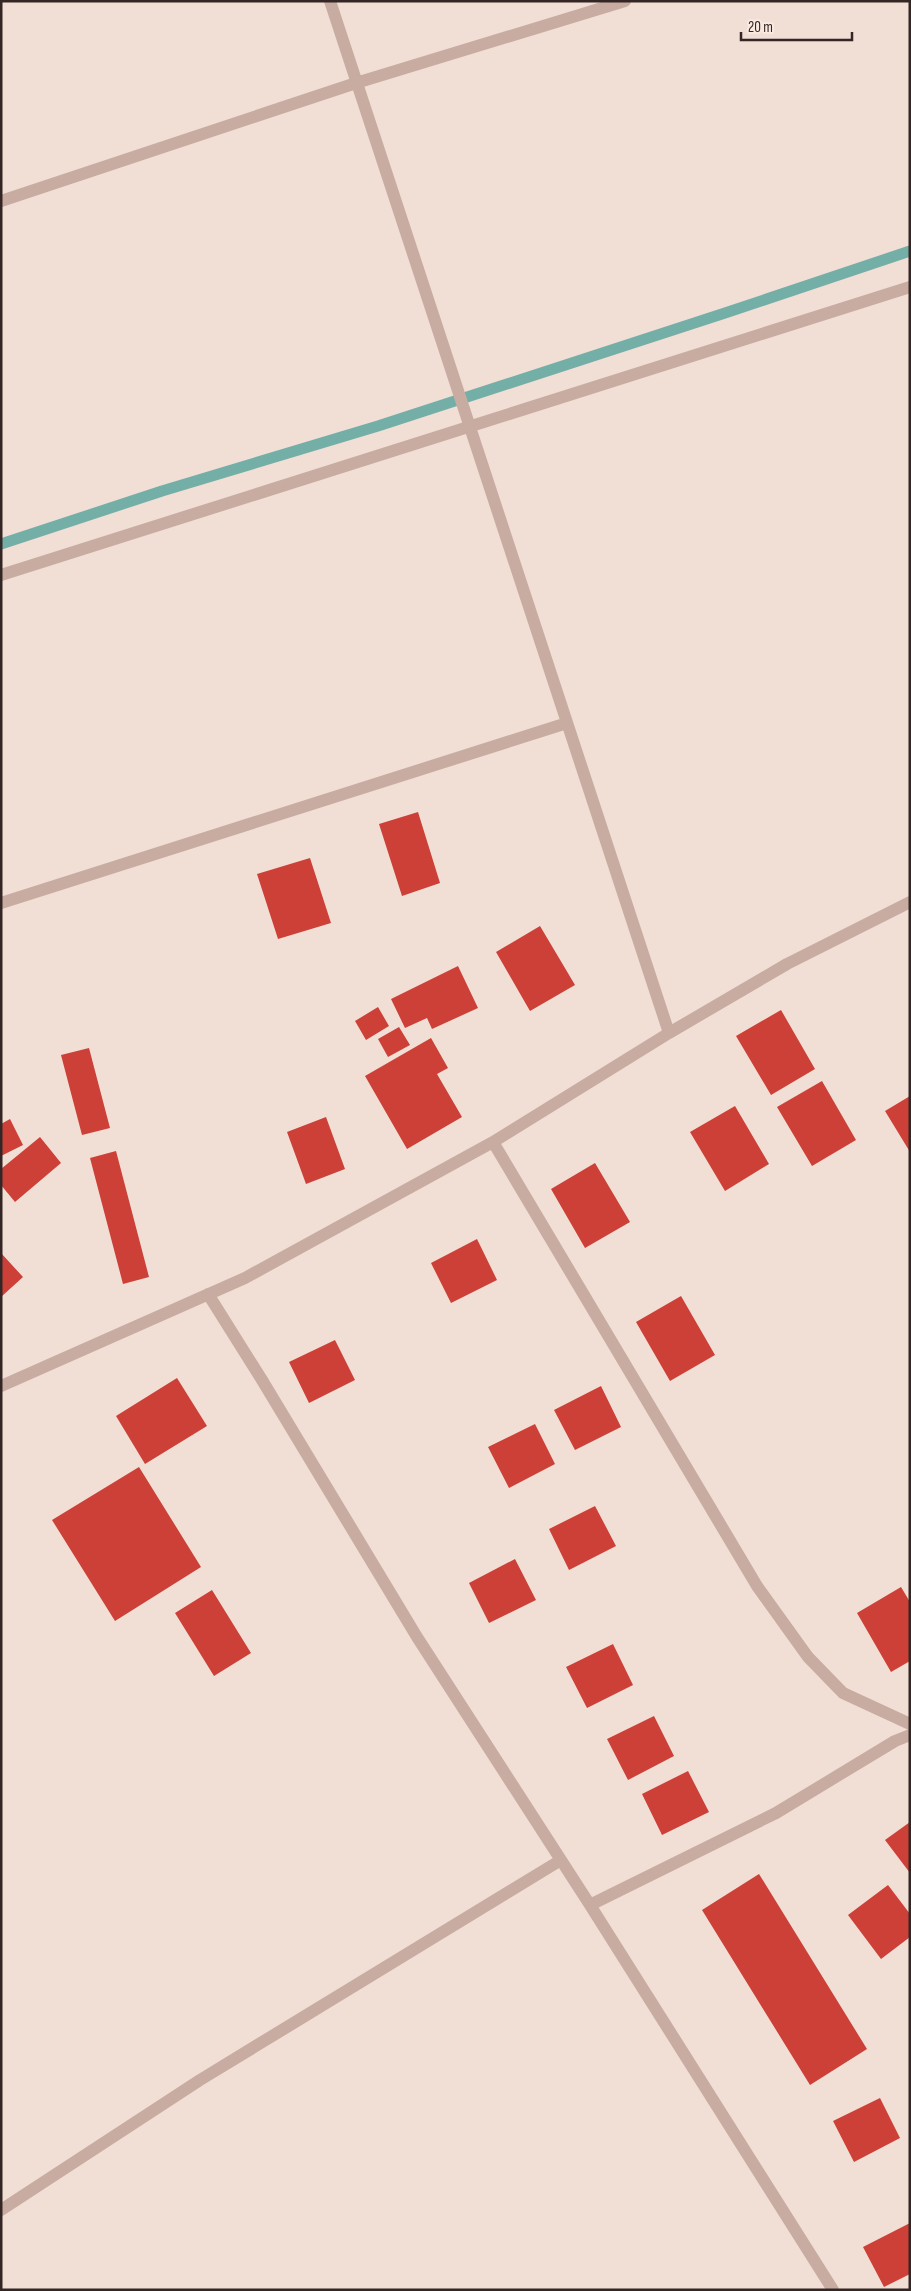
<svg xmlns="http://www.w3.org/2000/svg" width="911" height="2291" viewBox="0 0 911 2291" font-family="'Sofia Sans Condensed',sans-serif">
  <rect width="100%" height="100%" fill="#f1ded5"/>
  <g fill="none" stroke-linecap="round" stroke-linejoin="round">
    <path stroke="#73afa7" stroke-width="11" d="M1 544 162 491 378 426 725 313 910 251"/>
  </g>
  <path fill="#cc4038" d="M418 812 440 883 402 896 379 824Z
    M310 858 331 923 278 939 257 874Z
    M540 926 575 985 530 1011 496 952Z
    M458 966 478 1008 432 1029 427 1018 405 1028 391 999Z
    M378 1007 389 1026 366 1040 355 1021Z
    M781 1010 815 1069 771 1095 736 1036Z
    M399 1027 410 1045 388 1057 378 1039Z
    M431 1038 448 1068 437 1074 462 1117 407 1149 365 1076Z
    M89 1048 110 1128 82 1135 61 1055Z
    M822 1081 856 1140 812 1166 777 1107Z
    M910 1096V1152L885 1111Z
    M735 1106 769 1164 725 1191 690 1132Z
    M326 1117 345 1169 306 1184 287 1132Z
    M10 1119 23 1145 1 1156V1124Z
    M40 1137 61 1163 15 1202 1 1185V1169Z
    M116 1151 149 1277 123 1284 90 1158Z
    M595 1163 630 1222 585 1248 551 1189Z
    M477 1239 497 1280 451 1303 431 1263Z
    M1 1253 23 1277 1 1297Z
    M681 1296 715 1355 670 1381 636 1322Z
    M335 1340 355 1380 309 1403 289 1362Z
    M177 1378 207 1426 145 1464 116 1416Z
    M601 1386 621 1427 575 1450 554 1410Z
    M535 1424 555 1464 509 1488 488 1447Z
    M139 1467 201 1567 115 1621 52 1520Z
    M595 1506 616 1546 569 1570 549 1529Z
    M515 1559 536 1600 489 1623 469 1583Z
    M901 1587 910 1602V1661L891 1672 857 1613Z
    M212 1590 251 1653 214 1676 175 1613Z
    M613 1644 633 1685 587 1708 566 1667Z
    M654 1716 674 1756 628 1780 607 1739Z
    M688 1771 709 1812 662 1835 642 1794Z
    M910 1822V1873L885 1840Z
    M759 1874 867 2049 810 2085 702 1910Z
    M888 1885 910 1914V1937L881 1959 848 1915Z
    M880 2098 900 2138 854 2162 833 2121Z
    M910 2223V2274L884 2287 863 2247Z"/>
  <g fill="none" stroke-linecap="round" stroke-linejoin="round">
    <path stroke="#c9aca1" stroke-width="12" d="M330 1 669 1033
      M1 201 356 83 625 1
      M1 575 910 287
      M1 903 567 723
      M493 1142 757 1586 808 1657 843 1693 910 1724
      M208 1294 262 1380 417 1637 590 1905 833 2290
      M1 1386 245 1278 493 1142 669 1033 787 964 910 902
      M590 1905 776 1813 895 1741 910 1735
      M1 2210 200 2080 561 1860"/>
  </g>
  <rect width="911" height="2291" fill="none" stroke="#332624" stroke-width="5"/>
  <path d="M741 32v8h111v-8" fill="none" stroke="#332624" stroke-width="2.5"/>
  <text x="748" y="32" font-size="15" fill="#332624" stroke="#f9e9e1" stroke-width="4" paint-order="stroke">20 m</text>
</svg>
